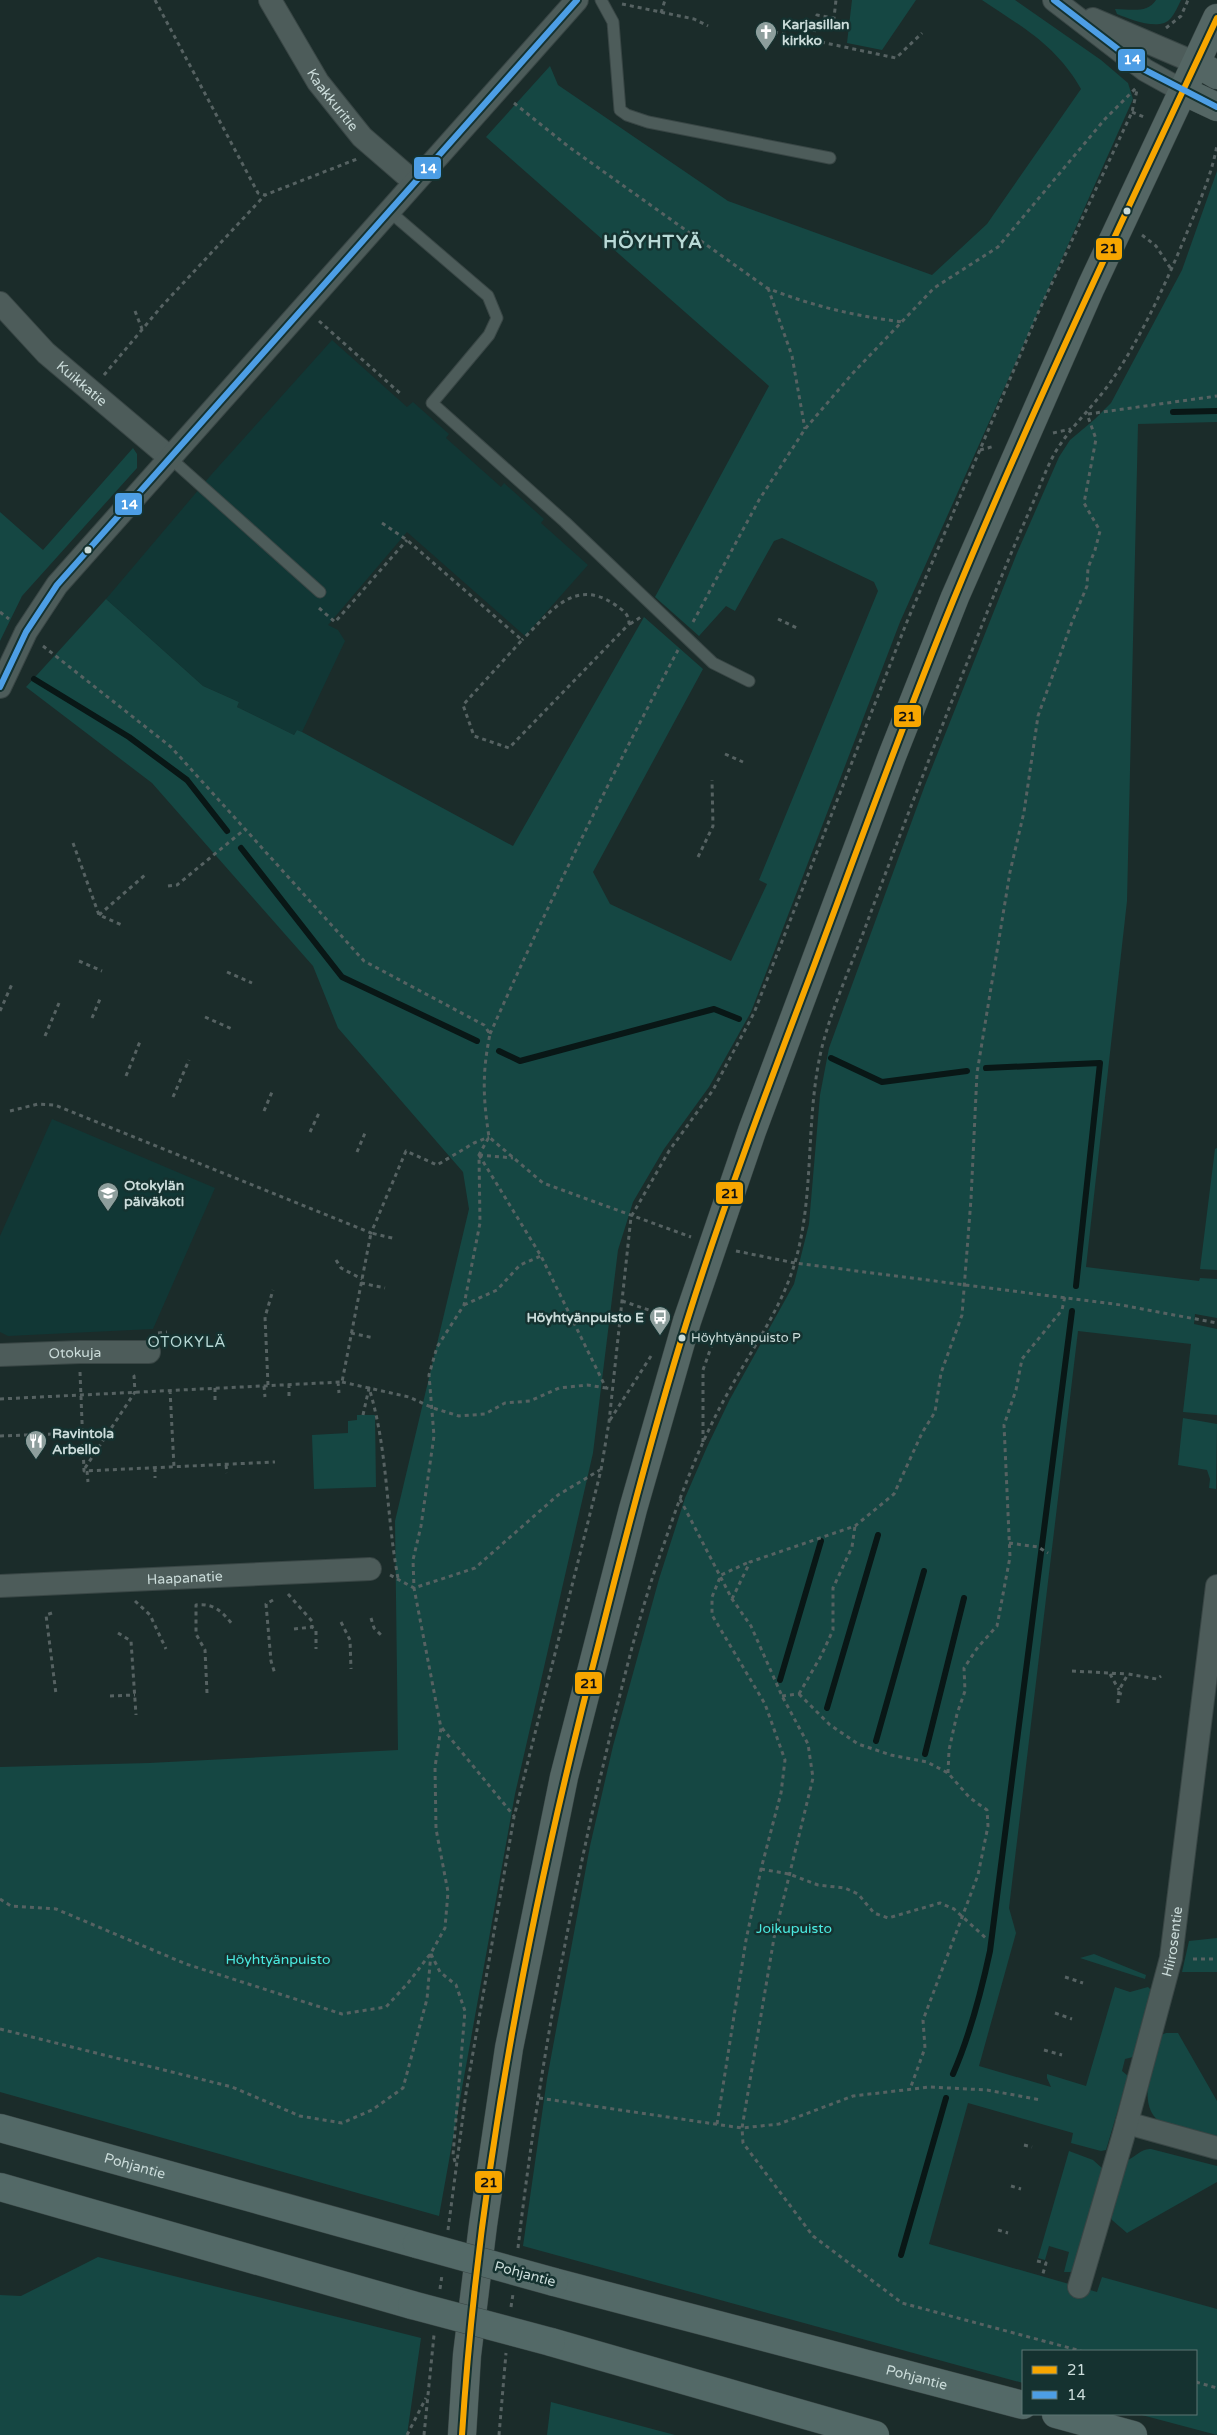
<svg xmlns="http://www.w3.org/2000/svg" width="1217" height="2435" viewBox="0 0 1217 2435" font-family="'Varela Round',sans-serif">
  <rect width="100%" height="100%" fill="#1b2c2a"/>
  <path fill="#113735" d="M332 340 407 407 413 402 449 434 446 438 501 487 504 483 544 519 541 523 588 565 525 636 407 532 328 625 338 630 345 641 302 732 297 730 294 735 237 707 239 702 203 686 106 599 211 475Z
    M52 1119 215 1188 153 1329 8 1336 0 1332V1236Z"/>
  <path fill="#154743" d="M852 0H916L882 50 847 43Z
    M982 0H1015L1101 60 1128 83 1133 99 900 622 751 1012 709 1087 664 1149 633 1202 618 1250 593 1453 515 1794 439 2216 0 2092V1767L149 1763 398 1750 395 1521 469 1209 463 1172 338 1028 313 966 152 783 26 687 106 599 203 686 239 702 237 707 294 735 297 730 302 732 513 846 644 617 703 669 593 872 610 904 731 961 767 884 759 880 878 591 874 582 782 538 774 541 735 611 726 606 699 636 655 597 769 386 486 137 550 66 558 85 728 201 932 275 987 224 1081 89C1056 45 1022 27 982 0Z
    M1156 0H1181C1178 6 1175 13 1171 18 1160 32 1130 19 1117 14L1115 9C1130 9 1147 14 1156 0Z
    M1217 171V422L1138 424 1127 901 1086 1267 1199 1281 1200 1278 1217 1279V1318L1195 1314 1194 1324 1217 1329V1415L1183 1412 1191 1344 1078 1331 1009 1908 1016 1933 979 2066 1051 2087 1047 2078V2074L1086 2086 1115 1987 1130 1992 1148 1987 1152 1991 1133 2057 1125 2059 1122 2071 1128 2076 1106 2150 1101 2151 1071 2143 1073 2133 968 2103 929 2244 1097 2292 1102 2277 1217 2309V2435L1138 2414H1196V2351H1023V2383L523 2246 547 2079 590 1846 613 1746 659 1579 685 1498 707 1447 730 1399 794 1284 809 1224 820 1095 829 1048 925 785 1017 553 1059 457 1070 440 1095 419 1111 403 1182 270Z
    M133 448 137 454V468L22 596 0 641V512L43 550Z
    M1217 1148V1270L1200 1269 1215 1149Z
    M357 1415H375L376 1487 314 1489 312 1435 348 1433V1421L357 1420Z
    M1183 1418 1217 1424 1216 1489 1209 1488 1210 1479 1207 1470 1178 1465Z
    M1217 1938V1972H1182L1189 1941Z
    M1094 1954 1146 1975 1145 1979 1080 1958Z
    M1166 2033H1178L1217 2101V2139C1200 2134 1180 2131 1164 2124 1133 2110 1154 2058 1161 2035Z
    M1151 2149 1217 2166V2182L1127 2233 1112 2220 1110 2215 1125 2161C1135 2158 1141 2148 1151 2149Z
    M1069 2151 1093 2160 1103 2169 1073 2272H1064L1069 2252 1049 2246 1045 2260 1038 2258Z
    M98 2257 421 2338 407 2435H0V2295L21 2296Z
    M551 2402 675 2435H547Z"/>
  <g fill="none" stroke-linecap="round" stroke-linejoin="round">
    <path stroke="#091716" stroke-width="6" d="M1173 412 1217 411
      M34 679 129 737 187 780 227 831
      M241 848 342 977 477 1041
      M499 1051 520 1061 714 1009 739 1019
      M831 1058 882 1082 967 1071
      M986 1068 1100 1063 1076 1286
      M780 1680 821 1541
      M827 1708 878 1535
      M876 1741 924 1571
      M925 1754 964 1598
      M953 2074C970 2035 981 1993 990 1951L1072 1311
      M901 2255 946 2098"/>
    <g stroke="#394645" stroke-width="13">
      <path id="lane" d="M601 0 613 22 620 110 627 115 648 122 830 158
        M389 211 488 296 497 318 489 335 432 403 565 522 713 663 749 681
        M169 457 320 592"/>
    </g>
    <g stroke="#394645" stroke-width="24">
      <g id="street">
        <path id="s1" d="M270 0 318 82 362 137 414 182"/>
        <path d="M1054 0 1145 70 1183 91"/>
        <path d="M1093 19 1196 63"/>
        <path id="s2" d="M0 303 46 353 169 457"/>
        <path d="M0 687 26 632 57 585 577 0"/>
        <path id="s3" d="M0 1355 80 1352H149"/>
        <path id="s4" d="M0 1586 370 1569"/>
        <path d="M1127 2123 1217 2148"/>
        <path id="s5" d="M1079 2287 1123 2137 1171 1958 1217 1586"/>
      </g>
    </g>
    <g stroke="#394645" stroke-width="29">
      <path id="secondary" d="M1196 63 1217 75
        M1183 91 1217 107
        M462 2435 467 2355 483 2225 509 2048 564 1777 633 1509 687 1321 752 1131 892 756 955 597 1091 287 1217 18"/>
    </g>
    <g stroke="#394645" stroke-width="29">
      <g id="highway">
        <path id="s6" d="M0 2128 417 2244"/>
        <path d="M0 2187 412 2305"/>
        <path id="s7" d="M554 2282 1023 2405"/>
        <path d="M551 2342 875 2435"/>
        <path d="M1056 2414 1133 2435"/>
      </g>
    </g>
    <path stroke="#566262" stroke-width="3" stroke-dasharray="4 4" stroke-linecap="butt" d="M155 0 258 193 265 195 357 159
      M622 4 694 19 708 26
      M661 13 665 0
      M1166 28 1181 16 1188 0
      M774 32 896 58 922 33
      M813 40 817 15 834 18 836 0
      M514 103 569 147 767 288C812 306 855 316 903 322
      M1132 112 1144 117
      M1142 235 1156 246 1171 269
      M768 288 792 356 805 429
      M135 311 142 329
      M319 321 402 395
      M104 375 161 307 265 195
      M1088 414 1217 396
      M1053 433 1071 429
      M980 450 995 446
      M382 523 407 540 522 640 463 705 474 736 509 748 629 624C629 613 622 610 614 604 573 577 549 614 522 640
      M319 608 335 622 407 540
      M0 612 9 619
      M778 619 797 628
      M693 622 759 500 805 429 853 373 934 288 998 247 1105 119 1136 88
      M630 624 641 617
      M43 646 171 747 364 961 484 1025 490 1034C482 1073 483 1098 489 1137L543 1183 691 1237
      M725 754 743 762
      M73 843 99 915 122 925
      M698 857 713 826 712 780
      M168 886 177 885 244 830
      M99 915 145 875
      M79 961 102 971
      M227 972 252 983
      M0 1011 12 984
      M205 1017 232 1029
      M92 1018 100 999
      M490 1034C548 904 611 776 678 650
      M45 1036 59 1003
      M126 1076 141 1039
      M173 1097 189 1060
      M10 1111 38 1104 55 1105 371 1233 406 1151 437 1165 474 1143 489 1137
      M264 1111 272 1092
      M310 1132 319 1113
      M357 1152 365 1133
      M479 1155 541 1256 606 1388 613 1389
      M479 1155 513 1158
      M736 1251 795 1263 1121 1305 1217 1323
      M336 1260 341 1268 362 1279
      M361 1283 385 1288
      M622 1301 664 1315
      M464 1305 497 1290 520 1265 541 1256
      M158 1333 167 1332
      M351 1333 374 1338
      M80 1372 84 1471 275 1462
      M338 1382 339 1393
      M342 1382 409 1397 433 1408 459 1416 485 1414 505 1403 530 1401 559 1388 587 1385 606 1388
      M289 1384V1396
      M268 1385 265 1317 273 1290
      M264 1386 265 1397
      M215 1388V1400
      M170 1390 174 1467
      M0 1399 342 1382 371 1233 396 1239
      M363 1415 369 1388C388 1449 386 1515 398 1578
      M610 1420 651 1356
      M0 1436 108 1432
      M703 1442V1370L716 1333 756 1344
      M226 1465 227 1473
      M85 1468 135 1392 134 1376 131 1372
      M155 1468V1478
      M87 1471 88 1482
      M680 1499 732 1599 751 1626 782 1696 808 1744 813 1778 774 1938 742 2128 743 2143 813 2236 902 2303 1081 2351
      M1009 1543 1038 1547 1048 1553
      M390 1575 414 1588 475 1568 558 1495 600 1470
      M288 1594 312 1621V1627
      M732 1599 750 1562 855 1526 894 1494 922 1433 935 1412 941 1373 962 1315 971 1199 977 1073 1010 872 1024 812 1038 716 1072 622 1087 586 1088 568 1095 550 1100 531 1084 503 1096 439 1087 414
      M273 1600 266 1604 271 1661 275 1674
      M135 1601 150 1615 166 1649
      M52 1613 46 1615 56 1694
      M371 1618 374 1628 382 1636
      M341 1622 350 1640 351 1669
      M294 1629 312 1627 316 1630V1649
      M118 1633 131 1641 136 1715
      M1072 1671 1127 1674
      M1110 1674 1119 1690
      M207 1693 205 1650 196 1634V1605C213 1603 222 1611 232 1624
      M1118 1693 1125 1695
      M799 1694 830 1725 858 1744 891 1755 927 1762 948 1773 970 1798 987 1810 988 1826 978 1875 923 2020 925 2048 910 2089
      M799 1694 821 1656 833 1630V1588L852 1547 855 1526
      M110 1696 135 1695
      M782 1696 799 1694
      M1118 1703 1119 1690 1128 1674 1157 1679 1161 1676
      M442 1728 514 1816
      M948 1773 949 1750 957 1714 965 1691 964 1668 978 1647 997 1626 1010 1557 1004 1425 1016 1390 1022 1359 1062 1310 1065 1296
      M761 1869 789 1874 818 1885 845 1888 858 1894 874 1913 888 1918 940 1903 954 1909 988 1940
      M0 1899 11 1906 56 1909 186 1964 342 2014 386 2007 408 1983 431 1953 445 1928 448 1892 436 1829 435 1767 441 1728 414 1588 413 1560 421 1526 434 1436 429 1375 437 1347 464 1305 480 1223 479 1155 489 1137
      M431 1954 440 1972 456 1985 465 2011 453 2155 456 2165
      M1193 1959H1217
      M1065 1977 1083 1983
      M1055 2013 1072 2019
      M0 2029 232 2087 300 2116 342 2123 372 2110 403 2088 427 1999 431 1953
      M1044 2050 1062 2055
      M539 2098 742 2128 779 2124 853 2096 930 2087 987 2090 1041 2100
      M717 2124 746 1940 761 1869 781 1793 785 1760 765 1704 712 1615V1597L721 1575 749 1562
      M1024 2145 1032 2147
      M1011 2186 1021 2189
      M448 2230 466 2093 514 1817 601 1470 609 1422 631 1217 669 1151 713 1090 754 1013 906 624 1038 313 1132 112 1137 90
      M998 2230 1008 2233
      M518 2248C536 2092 564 1936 599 1783 618 1703 636 1621 664 1544 682 1491 702 1438 730 1389 753 1347 783 1306 796 1259 815 1190 805 1117 822 1047 833 1004 853 962 868 920 902 829 937 738 973 648 991 602 1009 557 1029 512 1038 492 1045 470 1056 451 1072 425 1095 405 1112 380 1143 334 1167 281 1188 230 1199 203 1212 174 1217 145
      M1037 2261 1046 2263 1042 2277
      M440 2289 442 2275
      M511 2307 513 2294
      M1196 2382 1217 2388
      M407 2435 426 2398
      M424 2435 434 2335
      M499 2435 506 2353"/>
    <use href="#lane" stroke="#4d5c5a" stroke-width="11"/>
    <use href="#street" stroke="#4d5c5a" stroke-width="22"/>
    <use href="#secondary" stroke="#546664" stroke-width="28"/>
    <use href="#highway" stroke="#536967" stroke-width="28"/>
    <g stroke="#394645" stroke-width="29" stroke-linecap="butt">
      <path id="highway-bridge" d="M417 2244 554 2282
        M412 2305 551 2342"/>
    </g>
    <use href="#highway-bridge" stroke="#536967" stroke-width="28"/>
    <g stroke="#153230" stroke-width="10">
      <path id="bus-1" d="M462 2435C479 2167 532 1901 599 1642 626 1534 654 1427 687 1321 724 1203 768 1087 812 971 858 848 903 723 953 601 1034 404 1127 211 1217 18"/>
    </g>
    <g stroke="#153230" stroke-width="10">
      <path id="bus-2" d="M1054 0 1145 70 1217 107
        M0 687 26 632 57 585 577 0"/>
    </g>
    <use href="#bus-1" stroke="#f7a600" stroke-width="6"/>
    <use href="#bus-2" stroke="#4d9ee5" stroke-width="6"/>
  </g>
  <defs>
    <g id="church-pin" transform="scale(1.125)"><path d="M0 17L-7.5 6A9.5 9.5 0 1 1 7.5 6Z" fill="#8d9e9c" stroke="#153230"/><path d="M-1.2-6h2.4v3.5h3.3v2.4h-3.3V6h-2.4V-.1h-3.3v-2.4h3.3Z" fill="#fff"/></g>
    <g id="school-pin" transform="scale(1.125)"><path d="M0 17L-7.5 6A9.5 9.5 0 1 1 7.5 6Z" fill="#8d9e9c" stroke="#153230"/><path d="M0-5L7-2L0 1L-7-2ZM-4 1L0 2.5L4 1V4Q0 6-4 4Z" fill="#fff"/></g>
    <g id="bus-pin" transform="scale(1.125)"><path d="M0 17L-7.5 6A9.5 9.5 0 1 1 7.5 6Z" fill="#8d9e9c" stroke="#153230"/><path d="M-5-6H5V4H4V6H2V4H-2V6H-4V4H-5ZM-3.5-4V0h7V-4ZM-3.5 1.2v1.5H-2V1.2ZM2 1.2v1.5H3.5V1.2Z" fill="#fff"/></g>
    <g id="restaurant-pin" transform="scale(1.125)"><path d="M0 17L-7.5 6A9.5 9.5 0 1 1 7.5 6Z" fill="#8d9e9c" stroke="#153230"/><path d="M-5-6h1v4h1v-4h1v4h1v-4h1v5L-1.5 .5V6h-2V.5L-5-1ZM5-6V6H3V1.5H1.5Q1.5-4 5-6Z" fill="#fff"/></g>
  </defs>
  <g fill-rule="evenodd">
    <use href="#church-pin" x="766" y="32"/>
    <use href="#school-pin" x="108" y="1193"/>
    <use href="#bus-pin" x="660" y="1317"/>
    <use href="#restaurant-pin" x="36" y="1441"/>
  </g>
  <g fill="#cbdcda" stroke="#153230" stroke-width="2">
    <circle cx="1127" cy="211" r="4.5"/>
    <circle cx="88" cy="550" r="4.5"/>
    <circle cx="682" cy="1338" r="4.5"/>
  </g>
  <g text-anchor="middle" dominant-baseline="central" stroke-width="5" stroke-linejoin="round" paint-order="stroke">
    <g font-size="13" fill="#cbdcda" stroke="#153230" text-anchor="start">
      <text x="691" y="1338">Höyhtyänpuisto P</text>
    </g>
    <g font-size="14" font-weight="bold" fill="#cbdcda" stroke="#153230" text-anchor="start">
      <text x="782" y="24">Karjasillan<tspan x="782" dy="16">kirkko</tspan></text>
      <text x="124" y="1185">Otokylän<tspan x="124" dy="16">päiväkoti</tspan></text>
      <text x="644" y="1317" text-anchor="end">Höyhtyänpuisto E</text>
      <text x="52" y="1433">Ravintola<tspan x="52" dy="16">Arbello</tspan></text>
    </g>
    <g font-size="14" fill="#cbdcda" stroke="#153230">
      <text stroke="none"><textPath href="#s1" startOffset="118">Kaakkuritie</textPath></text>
      <text stroke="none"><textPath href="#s2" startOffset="115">Kuikkatie</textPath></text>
      <text stroke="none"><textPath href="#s3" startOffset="75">Otokuja</textPath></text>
      <text stroke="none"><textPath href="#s4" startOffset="185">Haapanatie</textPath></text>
      <text stroke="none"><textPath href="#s5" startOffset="358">Hiirosentie</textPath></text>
      <text stroke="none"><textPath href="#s6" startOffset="140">Pohjantie</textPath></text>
      <text transform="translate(525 2274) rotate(15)">Pohjantie</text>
      <text stroke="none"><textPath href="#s7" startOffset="375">Pohjantie</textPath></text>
    </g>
    <g font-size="14" fill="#4bebe1" stroke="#153230">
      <text x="794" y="1928">Joikupuisto</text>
      <text x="278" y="1959">Höyhtyänpuisto</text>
    </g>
    <g font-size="15" letter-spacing="1" fill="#b9dad7" stroke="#153230">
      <text x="187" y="1342">OTOKYLÄ</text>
    </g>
    <g font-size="19" font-weight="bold" letter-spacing="1" fill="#b9dad7" stroke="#153230">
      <text x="653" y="242">HÖYHTYÄ</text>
    </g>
  </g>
  <g stroke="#153230" stroke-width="2">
    <rect x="1117" y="48" width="29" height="24" rx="5" fill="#4d9ee5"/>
    <rect x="413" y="156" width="29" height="24" rx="5" fill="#4d9ee5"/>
    <rect x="1095" y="237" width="28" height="24" rx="5" fill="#f7a600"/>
    <rect x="114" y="492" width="29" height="24" rx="5" fill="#4d9ee5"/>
    <rect x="893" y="704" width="29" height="24" rx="5" fill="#f7a600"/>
    <rect x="715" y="1181" width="29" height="24" rx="5" fill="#f7a600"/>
    <rect x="574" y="1671" width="29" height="24" rx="5" fill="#f7a600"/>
    <rect x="474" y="2170" width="29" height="24" rx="5" fill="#f7a600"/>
  </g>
  <g font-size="14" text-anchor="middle" font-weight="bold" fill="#fff">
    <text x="1132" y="64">14</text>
    <text x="428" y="173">14</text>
    <text x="129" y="509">14</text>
  </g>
  <g font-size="14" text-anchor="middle" font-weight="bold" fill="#111">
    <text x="1109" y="253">21</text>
    <text x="907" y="721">21</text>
    <text x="730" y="1198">21</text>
    <text x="589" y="1688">21</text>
    <text x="489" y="2187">21</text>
  </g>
  <rect x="1022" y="2350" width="175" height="65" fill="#153230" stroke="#5e7674"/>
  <rect x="1032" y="2366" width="25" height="8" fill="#f7a600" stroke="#5e7674"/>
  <text x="1067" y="2375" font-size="15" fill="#cbdcda">21</text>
  <rect x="1032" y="2391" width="25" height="8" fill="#4d9ee5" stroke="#5e7674"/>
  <text x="1067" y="2400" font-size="15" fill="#cbdcda">14</text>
</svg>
